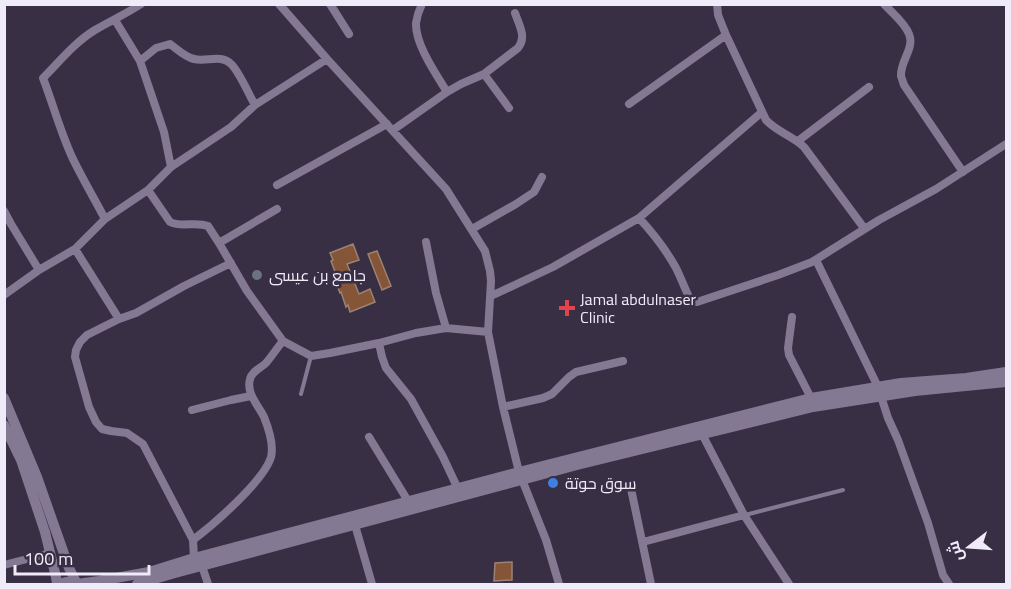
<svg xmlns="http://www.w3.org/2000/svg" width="1011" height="589" viewBox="0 0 1011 589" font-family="'Titillium Web',Cairo,sans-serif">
  <rect width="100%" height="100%" fill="#392f45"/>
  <path fill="#845537" stroke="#9c8272" stroke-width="1.5" d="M353 244 359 260 347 264 359 294 370 289 375 302 350 312 348 305 346 307 341 292 340 293 334 278 337 277 331 261 333 260 330 253Z
    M377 251 391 286 382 290 368 254Z
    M512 562V580L494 581 495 563Z"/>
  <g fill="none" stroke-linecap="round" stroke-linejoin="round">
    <path stroke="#847992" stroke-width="4" d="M301 394 311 356
      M745 515 843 490"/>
    <path stroke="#847992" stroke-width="8" d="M279 4 327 59 446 189 485 251 490 271 491 281 488 332 503 407 519 472 546 540 559 584
      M330 4 349 34
      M422 4C419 10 417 16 416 23 415 44 436 74 447 92
      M717 4 718 15 726 35 766 120C777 132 793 136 804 147L864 228
      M884 4C892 13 905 23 909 34 915 48 900 61 901 76 902 79 903 82 904 85L963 172
      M115 20 140 61 164 132 171 167
      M140 61 156 48 170 44C177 49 185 57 194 59 207 62 221 54 231 64 239 71 249 95 255 105
      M484 74 509 108
      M629 104 726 35
      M393 130 447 92 461 84 484 74 518 48C527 37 519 25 515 13
      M798 141 869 87
      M277 185 387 124
      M148 190 170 222C182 228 195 221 208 226L219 243 247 291 283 341 311 356 330 353 379 343 416 333 446 328 488 332
      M4 211 11 224 39 270
      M639 218C653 233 666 250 676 268 681 278 685 289 690 299L693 302H697L778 275 812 262 879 220 936 189 1006 144
      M105 219C94 198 82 178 72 157 60 131 53 104 43 78 59 62 75 42 95 30 110 21 126 14 141 4
      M472 229 516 204 534 192 542 177
      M426 242 436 293 446 328
      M219 243 277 209
      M75 249 119 319
      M816 260 878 387 888 418 898 440 928 523 943 575 949 584
      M4 295 39 270 75 249 105 219 148 190 171 167 231 127 255 105 327 59
      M491 296 553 267 639 218 762 112
      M792 317 788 348 789 355 811 398
      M379 343 382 357 386 368 411 399 443 457 458 489
      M503 407 543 398 552 394 569 377 576 372 623 361
      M192 410 231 400 251 396
      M702 434 744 515 789 584
      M369 437 408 501
      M630 484 651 584
      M355 525 372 584
      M193 540C213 525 264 481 271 457 274 445 268 427 264 417 258 405 246 393 250 379 252 371 261 368 266 363 272 356 277 348 283 341
      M643 542 744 515
      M194 558 193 540 143 444 127 433 111 431 102 429 96 422 89 407 75 357 76 350 80 342 87 335 119 319 136 313 184 286 231 263
      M4 565 50 553
      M202 566 208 584"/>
    <path stroke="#847992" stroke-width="10" d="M4 398 37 477 69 568 77 584
      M4 425 21 460 45 532 56 577 57 584
      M60 584 66 582 77 584 99 581 149 572 194 558 519 472 811 398 901 383 966 378 1006 372
      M137 584 175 573 577 465 813 407 915 391 1006 382"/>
  </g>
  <circle fill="#6b7280" stroke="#392f45" stroke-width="2" cx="257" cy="275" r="6"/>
  <path fill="#e0444e" stroke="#392f45" stroke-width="2" d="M564 299h6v6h6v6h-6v6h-6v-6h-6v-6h6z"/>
  <circle fill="#3f7fe0" stroke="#392f45" stroke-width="2" cx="553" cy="483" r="6"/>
  <g text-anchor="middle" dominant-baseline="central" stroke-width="5" stroke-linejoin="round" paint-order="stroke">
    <g font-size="16" fill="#f0ebf9" stroke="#392f45" text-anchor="start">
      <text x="269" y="275">جامع بن عيسى</text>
      <text x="580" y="299">Jamal abdulnaser<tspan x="580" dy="18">Clinic</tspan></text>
      <text x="565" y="483">سوق حوتة</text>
    </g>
  </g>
  <rect width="1011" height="589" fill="none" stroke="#f0ebf9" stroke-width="12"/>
  <g transform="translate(969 547) rotate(253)" stroke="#392f45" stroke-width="4.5" paint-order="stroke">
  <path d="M0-4.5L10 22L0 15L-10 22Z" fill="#f0ebf9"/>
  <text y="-9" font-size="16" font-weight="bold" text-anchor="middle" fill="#f0ebf9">ش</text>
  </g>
  <path d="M15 565v9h134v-9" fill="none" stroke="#f0ebf9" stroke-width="3"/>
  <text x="24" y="565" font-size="18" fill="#f0ebf9" stroke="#392f45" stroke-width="4.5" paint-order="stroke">100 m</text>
</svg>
